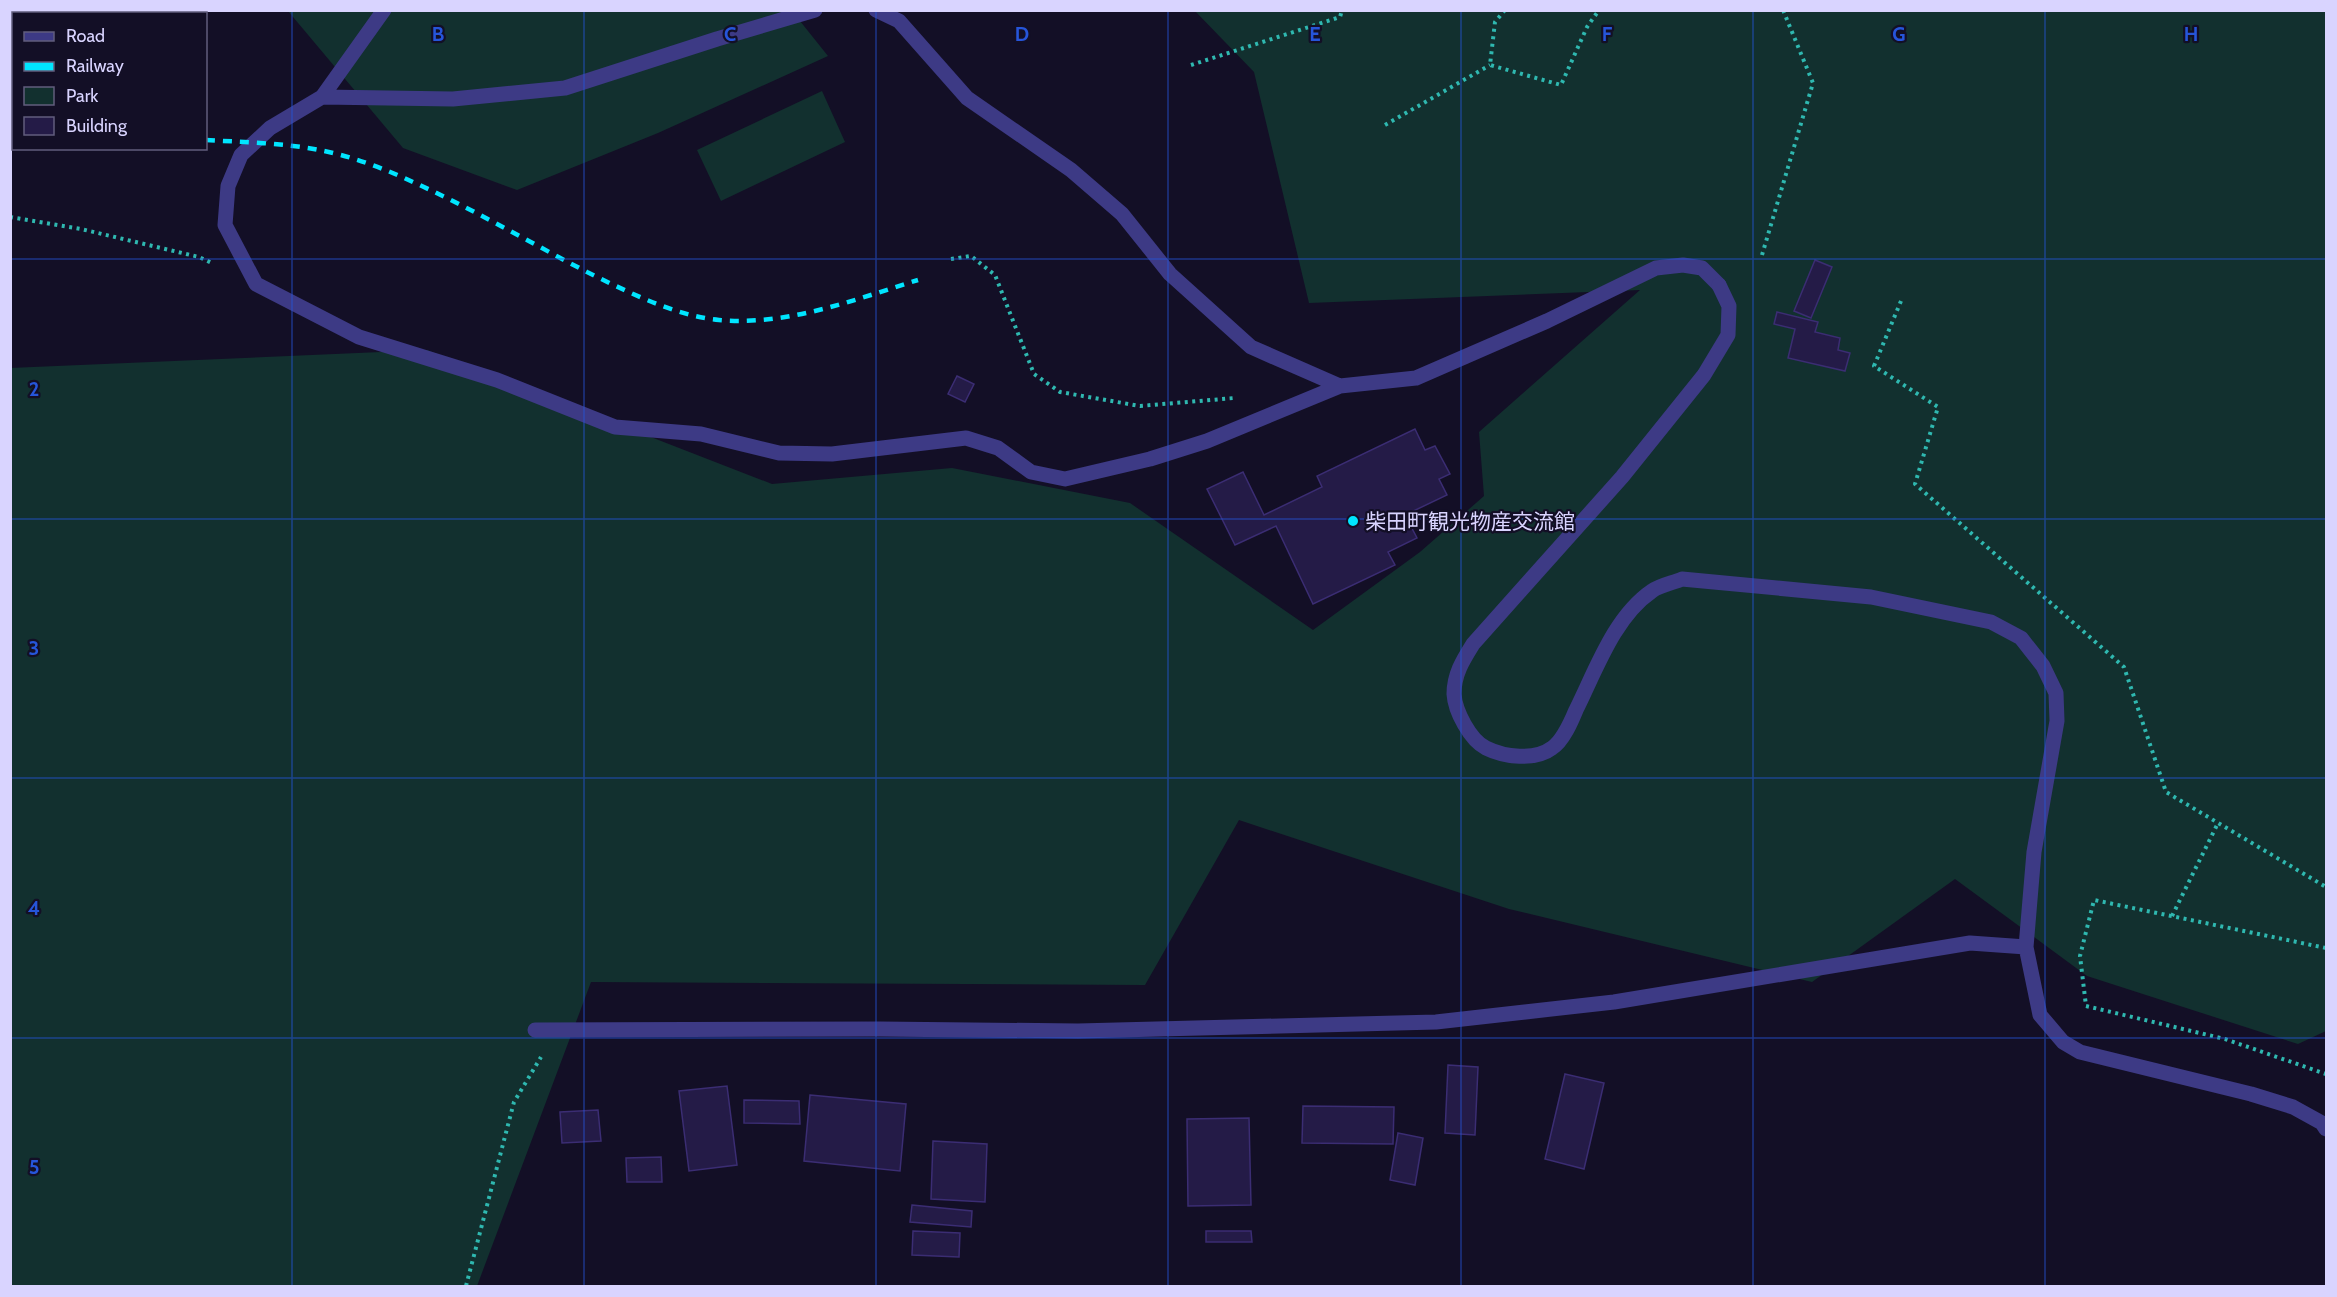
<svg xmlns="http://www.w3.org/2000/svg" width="2337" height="1297" viewBox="0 0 2337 1297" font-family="Cabin,'Noto Sans JP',sans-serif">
  <rect width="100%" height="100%" fill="#130f26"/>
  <path fill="#12302f" d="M288 11H792L828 56 658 133 517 190 403 148Z
    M1195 11H2326V1031L2298 1044 2087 976 1955 879 1812 982 1509 909 1239 820 1145 985 591 982 477 1286H11L10 368 427 350 772 484 952 468 1130 503 1313 630 1420 552 1484 496 1479 432 1640 290 1309 303 1254 72Z
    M822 91 845 142 721 201 697 150Z"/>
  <path fill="#241b47" stroke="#3b2d73" stroke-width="1.5" d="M1815 260 1832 267 1811 318 1794 311Z
    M1777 312 1818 322 1815 332 1840 338 1838 350 1850 353 1845 371 1788 358 1795 329 1774 324Z
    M957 376 974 384 965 402 948 394Z
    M1415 429 1425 450 1435 446 1450 474 1439 479 1447 495 1405 515 1417 538 1388 552 1395 565 1313 604 1276 526 1235 545 1207 489 1243 472 1264 515 1322 487 1317 476Z
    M1448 1065 1478 1067 1475 1135 1445 1133Z
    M1565 1074 1604 1083 1584 1169 1545 1159Z
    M727 1086 737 1165 689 1171 679 1091Z
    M810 1095 906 1104 900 1171 804 1161Z
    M744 1100 799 1101 800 1124 744 1123Z
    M1303 1106 1394 1107 1393 1144 1302 1143Z
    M598 1110 601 1141 562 1143 560 1112Z
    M1249 1118 1251 1205 1188 1206 1187 1119Z
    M1398 1133 1423 1138 1415 1185 1390 1180Z
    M933 1141 987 1144 985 1202 931 1199Z
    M661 1157 662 1182H627L626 1158Z
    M912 1205 972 1211 971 1227 910 1222Z
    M913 1231 960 1233 959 1257 912 1255Z
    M1206 1231H1251L1252 1242H1206Z"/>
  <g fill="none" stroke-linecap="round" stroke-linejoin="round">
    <path stroke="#2fb8b0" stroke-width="4" stroke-dasharray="3 4.5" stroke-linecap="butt" d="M1505 10 1495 22 1490 65 1561 85 1587 27 1599 10
      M1191 65 1340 17 1342 10
      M1385 125 1490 65
      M10 217 81 229 199 257 214 264
      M1762 255 1813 83 1783 10
      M951 259 971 256 995 275 1034 374 1060 392 1140 406 1234 398
      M1901 301 1874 366 1938 407 1915 484 2124 667 2166 792 2326 887
      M2172 916 2218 823
      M2326 948 2094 900 2080 956 2086 1006 2225 1039 2326 1074
      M466 1286 514 1102 541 1057"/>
    <path stroke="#3d3a85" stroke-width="15" d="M384 10 322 97 270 128 241 155 228 186 225 225 256 284 359 337 497 380 615 427 701 434 779 453 832 454 966 438 998 448 1031 472 1065 479 1150 459 1207 441 1340 386 1416 378 1547 321 1656 268 1683 265 1702 268 1719 285
      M876 10 899 21 967 98 1071 170 1122 214 1170 274 1251 347 1340 386
      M322 97 453 99 565 88 717 39 815 10"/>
    <path stroke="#3d3a85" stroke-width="15" d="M1719 285 1729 306 1728 335 1704 375 1622 477 1473 644C1463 660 1454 674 1454 694 1455 711 1470 740 1486 748 1504 757 1535 761 1552 748 1563 741 1571 722 1576 710 1596 670 1614 617 1652 591 1660 585 1673 583 1682 579L1871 597 1991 622 2021 638 2043 666 2056 693 2057 721 2034 852 2026 947 2040 1015 2063 1042 2080 1052 2251 1094 2293 1107 2322 1123 2326 1129
      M535 1030 880 1029 1078 1031 1436 1022 1614 1002 1970 943 2026 947"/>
    <path stroke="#00e5ff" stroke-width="4.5" stroke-dasharray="9 8" stroke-linecap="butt" d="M10 132H14
      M206 140C240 142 285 143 319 150 351 156 383 168 413 182 473 209 529 242 587 272 626 291 675 316 719 320 788 326 853 300 918 280"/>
  </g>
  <path fill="none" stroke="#2655da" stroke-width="1.5" stroke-opacity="0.55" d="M292 10V1286M584 10V1286M876 10V1286M1168 10V1286M1461 10V1286M1753 10V1286M2045 10V1286M10 259H2326M10 519H2326M10 778H2326M10 1038H2326"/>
  <circle fill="#00e5ff" stroke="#130f26" stroke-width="2" cx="1353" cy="521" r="6"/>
  <g text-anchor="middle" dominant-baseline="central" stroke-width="4.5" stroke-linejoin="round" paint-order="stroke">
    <g font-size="21" fill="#d9d4ff" stroke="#130f26" text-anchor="start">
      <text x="1365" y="521">柴田町観光物産交流館</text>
    </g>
  </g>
  <g font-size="20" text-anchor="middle" font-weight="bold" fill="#2655da" stroke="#130f26" stroke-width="4.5" stroke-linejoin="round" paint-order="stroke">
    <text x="438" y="41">B</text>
    <text x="730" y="41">C</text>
    <text x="1022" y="41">D</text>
    <text x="1315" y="41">E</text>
    <text x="1607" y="41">F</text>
    <text x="1899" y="41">G</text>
    <text x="2191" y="41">H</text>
    <text x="34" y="396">2</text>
    <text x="34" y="655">3</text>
    <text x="34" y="915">4</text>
    <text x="34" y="1174">5</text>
  </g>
  <rect width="2337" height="1297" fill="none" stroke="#d9d4ff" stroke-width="24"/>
  <rect x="12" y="12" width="195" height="138" fill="#130f26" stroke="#625e7d" stroke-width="1.5"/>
  <rect x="24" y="32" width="30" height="9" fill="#3d3a85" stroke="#625e7d" stroke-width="1.5"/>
  <text x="66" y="42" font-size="18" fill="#d9d4ff">Road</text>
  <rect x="24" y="62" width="30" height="9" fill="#00e5ff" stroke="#625e7d" stroke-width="1.5"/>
  <text x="66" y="72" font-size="18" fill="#d9d4ff">Railway</text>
  <rect x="24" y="87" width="30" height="18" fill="#12302f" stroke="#625e7d" stroke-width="1.5"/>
  <text x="66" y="102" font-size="18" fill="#d9d4ff">Park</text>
  <rect x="24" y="117" width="30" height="18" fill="#241b47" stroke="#625e7d" stroke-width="1.5"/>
  <text x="66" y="132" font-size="18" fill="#d9d4ff">Building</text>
</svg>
